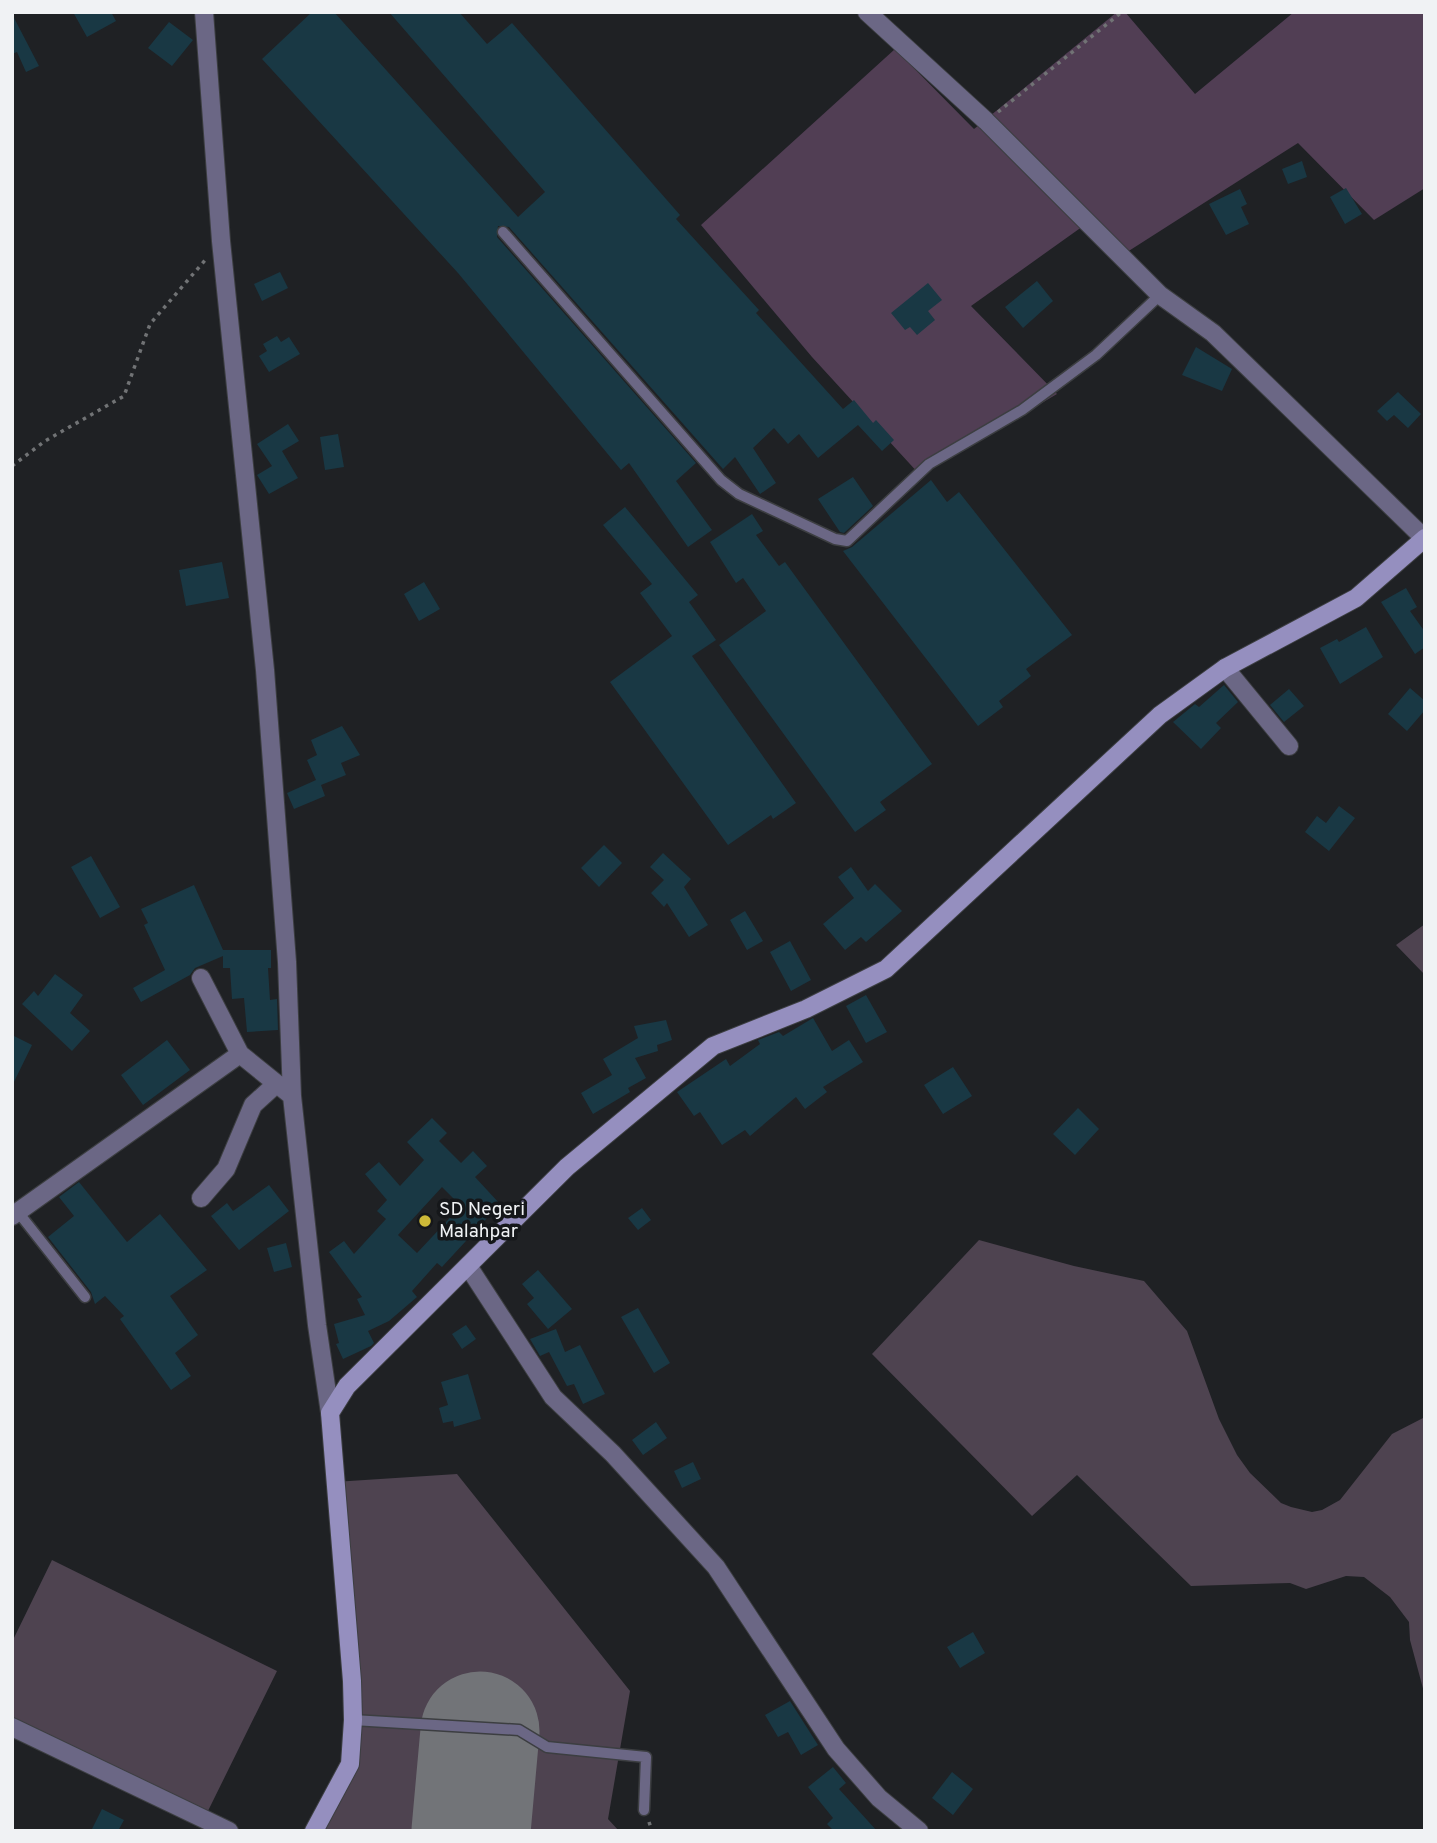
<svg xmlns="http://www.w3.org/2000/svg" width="1437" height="1843" viewBox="0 0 1437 1843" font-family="Overpass,sans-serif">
  <rect width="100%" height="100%" fill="#1f2124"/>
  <path fill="#4e4350" d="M1425 924V975L1396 945Z
    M979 1240 1074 1266 1144 1281 1187 1331 1219 1419 1237 1455 1250 1473 1281 1503 1291 1507 1312 1512 1322 1510 1340 1500 1392 1434 1425 1417V1696L1410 1640 1409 1622 1390 1597 1364 1577 1346 1576 1306 1589 1290 1583 1191 1586 1077 1475 1032 1516 872 1354Z
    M457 1474 630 1691 608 1819 619 1831H511L515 1828 524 1735 432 1726 423 1819 438 1831H311L354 1744 334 1482Z
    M52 1560 277 1671 205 1817 12 1721V1642Z"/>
  <path fill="#513e54" d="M1117 12H1125L1195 94 1294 12H1425V188L1374 220 1298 143 1124 254 1086 224 971 306 1057 394 920 475 812 357 701 225 895 49 974 129Z"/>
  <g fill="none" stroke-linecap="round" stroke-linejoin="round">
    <path stroke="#727478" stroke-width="119" d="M471 1831 480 1731"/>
  </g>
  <path fill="#193844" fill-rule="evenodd" d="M73 12H111L116 21 87 37Z
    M312 12H334L518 217 545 192 389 12H459L487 44 512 23 680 215 676 219 759 310 756 313 843 409 854 400 873 423 876 420 894 440 882 451 858 425 818 458 799 434 788 444 774 428 753 448 776 483 760 494 735 457 723 469 509 227 498 226 497 237 696 463 676 481 712 530 688 547 629 463 621 470 458 273 262 59Z
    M12 14 39 66 26 72 17 52 12 54Z
    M169 22 193 40 172 66 148 48Z
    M1302 161 1307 177 1288 184 1282 169Z
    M1346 188 1362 214 1345 224 1330 197Z
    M1240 189 1247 204 1241 207 1249 224 1226 235 1209 204Z
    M280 272 288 288 262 301 254 284Z
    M1037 281 1053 301 1023 328 1005 307Z
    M928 283 942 300 928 311 935 320 917 335 910 327 905 330 891 313Z
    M277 336 281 342 289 337 300 354 269 372 259 356 267 351 263 344Z
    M1196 347 1232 369 1222 391 1182 375Z
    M1398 392 1421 414 1408 428 1394 415 1387 421 1377 411Z
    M288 424 299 441 282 451 298 478 269 494 257 475 272 466 257 444Z
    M338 434 344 467 325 470 320 437Z
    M853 477 873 506 844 533 840 532 818 499Z
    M931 480 947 502 959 492 1072 635 1026 669 1031 676 999 701 1003 707 978 726 843 551 852 547Z
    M625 507 698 595 689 602 716 640 692 656 796 803 773 819 771 815 728 845 610 682 672 636 640 593 652 584 603 525Z
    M752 514 763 531 756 535 779 566 785 562 932 764 880 802 886 810 855 832 719 645 766 611 743 578 736 583 710 542Z
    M222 562 229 598 186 606 179 570Z
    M424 582 440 609 419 621 404 594Z
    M1406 588 1417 607 1410 611 1425 632V647L1415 654 1381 602Z
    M1366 627 1383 657 1340 684 1320 648 1337 639 1339 642Z
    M1224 685 1238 702 1216 723 1221 728 1201 749 1173 722 1195 704 1199 707Z
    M1410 688 1425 701V710L1407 731 1388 714Z
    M1289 689 1304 706 1284 722 1270 705Z
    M342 726 360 755 341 763 346 775 321 785 325 796 294 809 287 793 316 780 307 760 317 755 311 740Z
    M1339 806 1355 818 1329 851 1305 832 1317 816 1326 823Z
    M604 845 622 863 599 887 581 868Z
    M663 853 691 879 684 887 708 925 689 937 667 903 664 907 651 893 664 880 650 867Z
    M91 856 120 907 100 918 71 867Z
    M851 867 868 891 875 884 902 911 866 942 861 937 845 950 823 924 854 898 838 877Z
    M194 885 223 950H271V968H268L270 1000 277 999 278 1030 247 1032 244 998 232 999 230 968H223V956L195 968 190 975 141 1002 133 988 165 970 144 925 148 923 141 909Z
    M745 911 763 941 747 950 730 920Z
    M790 941 811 980 791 991 770 952Z
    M55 974 83 995 70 1013 90 1031 72 1051 22 1004 34 991 38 996Z
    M866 995 887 1032 866 1043 846 1006Z
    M813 1018 832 1051 849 1040 863 1062 823 1087 827 1092 805 1109 796 1097 750 1136 745 1130 722 1145 700 1112 694 1116 677 1092 726 1059 730 1066 760 1044 758 1040 779 1032 783 1036Z
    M666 1020 672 1040 657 1045 658 1051 635 1058 646 1078 628 1088 630 1092 593 1114 581 1093 612 1075 603 1059 638 1038 634 1026Z
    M12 1035 32 1045 12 1086Z
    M167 1040 190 1070 143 1105 121 1075Z
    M953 1067 972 1096 943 1114 924 1085Z
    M1078 1108 1099 1129 1075 1155 1053 1134Z
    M432 1118 447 1133 439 1141 461 1163 473 1151 487 1166 475 1177 500 1204 442 1267 437 1263 412 1291 417 1297 389 1321 368 1331 374 1343 371 1346 343 1359 336 1344 339 1343 334 1324 365 1315 357 1299 362 1297 329 1252 344 1241 354 1254 386 1219 377 1211 387 1200 365 1174 379 1162 400 1186 424 1160 407 1142ZM442 1187 461 1206 417 1253 398 1235Z
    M79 1182 127 1242 160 1214 207 1270 170 1296 198 1335 175 1353 191 1376 171 1390 120 1319 124 1316 105 1296 95 1304 91 1292 48 1237 74 1216 59 1197Z
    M269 1185 289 1211 239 1250 211 1216 227 1203 233 1211Z
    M642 1208 651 1220 638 1230 628 1218Z
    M286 1243 292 1267 274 1272 267 1248Z
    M538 1270 572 1309 548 1329 527 1304 534 1298 522 1284Z
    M638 1308 670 1363 654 1373 621 1317Z
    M466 1325 476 1339 462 1349 452 1334Z
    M556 1329 565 1352 580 1345 605 1394 583 1404 574 1384 567 1386 549 1352 540 1356 530 1339Z
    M468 1374 481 1419 454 1427 453 1421 443 1423 439 1408 448 1405 441 1382Z
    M656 1422 667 1438 643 1455 632 1440Z
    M693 1462 701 1479 682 1488 674 1471Z
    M973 1632 985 1653 960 1668 947 1647Z
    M790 1701 818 1745 801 1755 788 1732 778 1737 765 1715Z
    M833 1767 846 1783 839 1789 877 1831H834L827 1824 833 1818 808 1787Z
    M952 1772 973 1789 953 1815 932 1798Z
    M102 1809 124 1820 118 1831H91Z"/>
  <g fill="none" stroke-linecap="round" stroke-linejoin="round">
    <g stroke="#3c3e41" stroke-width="13">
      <path id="lane" d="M503 232 721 480 739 494 835 539 847 541 929 464 1022 410 1096 355 1160 295
        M18 1212 85 1297
        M353 1720 519 1730 547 1747 646 1757 644 1810"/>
    </g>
    <g stroke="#3c3e41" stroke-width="20">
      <path id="street" d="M204 12 221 241 265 670 287 962 292 1096 317 1325 330 1413
        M867 12 986 121 1160 295 1213 333 1424 538
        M1225 668 1289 746
        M201 978 240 1054
        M201 1198 226 1169 253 1105 275 1085
        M12 1216 240 1054 292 1096
        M468 1266 553 1397 613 1454 716 1567 836 1749 879 1798 919 1831
        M12 1727 229 1831"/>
    </g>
    <g stroke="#3c3e41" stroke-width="20">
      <path id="secondary" d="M314 1831 350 1764 353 1720 352 1681 330 1413 347 1386 567 1167 713 1046 806 1009 886 969 1160 715 1225 668 1356 598 1425 538"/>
    </g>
    <path stroke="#717375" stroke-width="3.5" stroke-dasharray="3.5 5" stroke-linecap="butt" d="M998 112 1122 12
      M12 466 45 441 124 396 150 324 207 258
      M649 1822 652 1831"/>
    <use href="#lane" stroke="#6b6785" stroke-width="10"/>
    <use href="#street" stroke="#6b6785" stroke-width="18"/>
    <use href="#secondary" stroke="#958fbf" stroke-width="18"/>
  </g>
  <circle fill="#cdb938" stroke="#15171a" stroke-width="2.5" cx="425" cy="1221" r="7"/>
  <g text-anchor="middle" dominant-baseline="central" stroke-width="7" stroke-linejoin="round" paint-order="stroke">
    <g font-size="19" fill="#f0f2f4" stroke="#15171a" text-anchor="start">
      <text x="439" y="1210">SD Negeri<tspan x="439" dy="22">Malahpar</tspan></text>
    </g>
  </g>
  <rect width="1437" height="1843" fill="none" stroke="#f0f2f4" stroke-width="28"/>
</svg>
